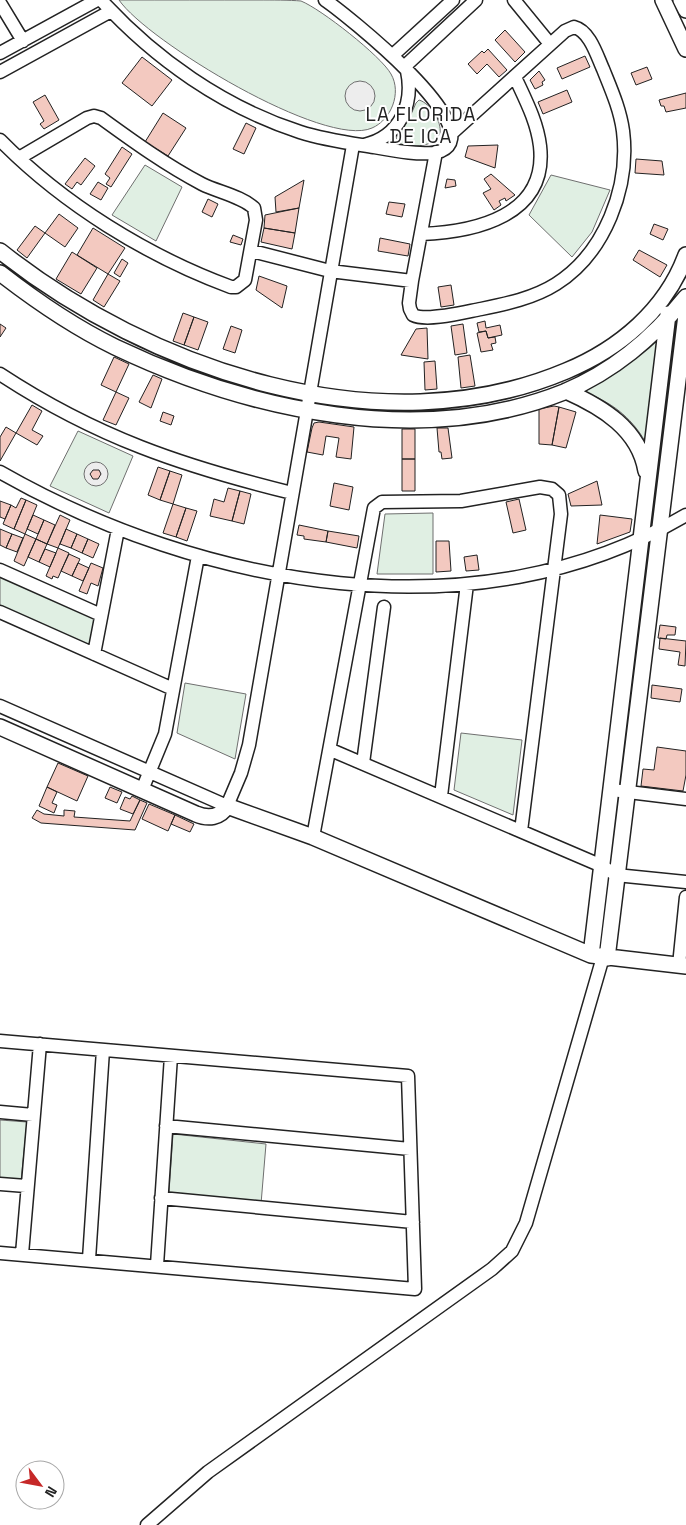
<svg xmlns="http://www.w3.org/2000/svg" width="686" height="1525" viewBox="0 0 686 1525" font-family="'Space Grotesk',sans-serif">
  <rect width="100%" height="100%" fill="#fff"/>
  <path fill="#e0efe3" stroke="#6f6f6f" d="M119 0C166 0 213 0 259 0 271 0 290 0 301 1 321 9 381 56 391 74 402 93 391 120 372 128 325 149 147 41 119 0Z
    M419 100C430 103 442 122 440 133 433 148 414 147 400 144L396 138 409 119 416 103Z
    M145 165 182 187 156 241 112 215Z
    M551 175 610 190 592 232 572 257 529 215Z
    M658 338 645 441C630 416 611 402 584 392L617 372Z
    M78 431 133 456 109 513 50 486Z
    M433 513V574H377L385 514Z
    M0 574 95 618 90 647 0 606Z
    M185 683 246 694 235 759 177 733Z
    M461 733 522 740 513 815 454 790Z
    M0 1120 27 1122 21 1181 0 1179Z
    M173 1134 266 1144 261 1204 169 1192Z"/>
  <path fill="#ededed" stroke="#6f6f6f" d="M345 96a15 15 0 1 1 30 0a15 15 0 1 1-30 0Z
    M84 474a12 12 0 1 1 24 0a12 12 0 1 1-24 0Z"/>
  <path fill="#f3c9c0" stroke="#222" d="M505 30 525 52 515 62 495 40Z
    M488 49 507 70 499 77 487 64 477 74 468 64 482 51 484 53Z
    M585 56 590 67 562 79 557 68Z
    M142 57 172 80 152 106 122 83Z
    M647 67 652 79 636 85 631 73Z
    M539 71 545 80 542 82 543 85 535 89 530 80Z
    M567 90 572 102 543 114 538 102Z
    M686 93V108L666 112 664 106H661L659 100Z
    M45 95 59 120 44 129 40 124 44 121 33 102Z
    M163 113 186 128 168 156 145 142Z
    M246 123 256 128 244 154 233 149Z
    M498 145 495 168 465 157 468 146Z
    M122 147 132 154 111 187 106 184 110 178 105 174Z
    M85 158 95 166 81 185 77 182 72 189 65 184Z
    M636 159 662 161 664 175 635 173Z
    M491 174 515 195 506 201 505 198 499 201 501 205 494 210 483 193 491 189 484 179Z
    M447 179 455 180 456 186 445 188Z
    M304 180 299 208 276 212 275 197Z
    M98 182 108 188 101 200 90 194Z
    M208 199 218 204 212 217 202 212Z
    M389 202 405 204 402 217 386 214Z
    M299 208 295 233 264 228 265 215Z
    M59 214 78 228 65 247 45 233Z
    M654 224 668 229 663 240 650 234Z
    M35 226 45 233 27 258 17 250Z
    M93 228 125 248 108 274 77 255Z
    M264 228 295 233 292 249 261 242Z
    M233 235 243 239 241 245 230 242Z
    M380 238 410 244 408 256 378 251Z
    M639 250 667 265 660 277 633 260Z
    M72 252 97 268 81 294 56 279Z
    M122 259 128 263 120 277 114 273Z
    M108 274 120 281 104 307 93 300Z
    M259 276 287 286 282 308 256 290Z
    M451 285 454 305 441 307 438 287Z
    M183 313 194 317 184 345 173 341Z
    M194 317 208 322 198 350 184 345Z
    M485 321 486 328 500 325 502 335 488 338 486 331 479 332 477 323Z
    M0 324 6 328 0 337Z
    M463 324 467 353 455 355 451 326Z
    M231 326 242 330 235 353 223 349Z
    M427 328 428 359 401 355 416 329Z
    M486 331 488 338 495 337 496 343 491 344 493 350 481 352 477 333Z
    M470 355 475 386 461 388 458 357Z
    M114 357 129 364 116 392 101 385Z
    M435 361 437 389 425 390 424 362Z
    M153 375 162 379 151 408 139 402Z
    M116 392 129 398 116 425 103 420Z
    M32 405 42 411 32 430 43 436 37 445 16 433Z
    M554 406 559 407 552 445 539 444V409Z
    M559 407 576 412 566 448 552 445Z
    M163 412 174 416 171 425 160 421Z
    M319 422 354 427 351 459 336 457 339 438 326 436 323 455 307 452 312 428 314 423Z
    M6 427 16 433 0 461V437Z
    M437 428H448L452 458 442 459 441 452H439Z
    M402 429H415V459H402Z
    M402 459H415V491H402Z
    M158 467 170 471 160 500 148 495Z
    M93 470H99L101 474 98 479H93L90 474Z
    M170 471 182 475 173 504 160 500Z
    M597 481 602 505 571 506 568 494Z
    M334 483 353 487 349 510 330 506Z
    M228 488 240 491 232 521 210 516 214 499 224 502Z
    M240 491 251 494 244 524 232 521Z
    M21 498 26 500 14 529 3 524 11 505 16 508Z
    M519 499 526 530 513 533 506 502Z
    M26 500 37 505 25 534 14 529Z
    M0 501 11 505 5 519 0 517Z
    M173 504 186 508 176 537 163 533Z
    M186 508 197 511 187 541 176 537Z
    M33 515 44 520 38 534 27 529Z
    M60 515 70 520 58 548 47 544Z
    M600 515 632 519 630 532 597 544Z
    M44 520 55 525 47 544 36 539Z
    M299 525 328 531 326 542 304 539V536L297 535Z
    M0 529 12 534 6 548 0 545Z
    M66 529 77 534 71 548 60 544Z
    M328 531 359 536 357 548 326 542Z
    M12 534 23 538 17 552 6 548Z
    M25 534 36 539 24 566 14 561Z
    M77 534 88 539 82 553 71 548Z
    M36 539 47 544 39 562 28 557Z
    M88 539 99 544 93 558 82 553Z
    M436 541H449L451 571 436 572Z
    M58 548 69 553 58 578 53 576 52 579 46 576Z
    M45 549 56 553 50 567 39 562Z
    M69 554 80 559 72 576 61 571Z
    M477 555 479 570 466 571 464 557Z
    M78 563 89 568 83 581 72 576Z
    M91 563 103 568 98 586 91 583 87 594 79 591Z
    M660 625 676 627 675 635H667L666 639 658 638Z
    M660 638 686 641 685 666 678 665 680 652 659 649Z
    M652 685 682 689 680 702 651 698Z
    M657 747 686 751V775L683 791 641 786 643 769 654 770Z
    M58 763 88 776 77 801 47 787Z
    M47 787 57 792 52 803 57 805 54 813 39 806Z
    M110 787 122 792 117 803 105 798Z
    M132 796 140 800 133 814 120 809 125 797 130 799Z
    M140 800 147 803 135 830 41 823 32 818 37 810 44 814 64 816V810L75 811 74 817 130 821Z
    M149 804 175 815 168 831 142 819Z
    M175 815 194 824 190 832 171 824Z"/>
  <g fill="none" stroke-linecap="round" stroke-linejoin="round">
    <g stroke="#222" stroke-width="15">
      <path id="minor" d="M101 0C155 59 223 107 300 132 325 140 349 143 374 147 390 150 426 157 441 151 491 129 344 13 325 0
        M514 0 550 44
        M0 3 23 41
        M0 53 97 0
        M393 55 453 0
        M404 67 476 0
        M0 72 111 11
        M0 140C63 204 147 256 231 287H236L245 280 256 220 254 208C241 196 218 192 202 184 166 165 134 142 101 118L94 116 87 118 19 158
        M364 145C400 137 414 104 407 71
        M436 152 412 281 409 303 410 309 413 315C427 322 465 312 481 309 506 304 534 298 556 284 605 253 630 187 623 131 620 109 611 89 603 69 597 56 590 31 574 27L565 31 452 133
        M421 234C475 232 548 216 540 146 537 121 525 99 515 77
        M252 251 330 271 412 281
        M0 374C96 437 182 466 292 493
        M0 472C201 587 477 639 686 515
        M0 570 101 615
        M0 612 173 689
        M94 654 118 529
        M0 706 227 806 241 773 249 745 353 145
        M331 750 602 866 616 875 686 882
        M363 763 384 607
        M142 790 165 734 198 556
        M612 790 686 799
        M441 796 467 584
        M313 837 374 508 382 502 461 501 540 487 552 489 559 495 561 514 521 831
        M679 965 686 897
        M0 1041 408 1076 415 1289 0 1253
        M0 1112 33 1115
        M166 1126 410 1149
        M0 1184 26 1186
        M161 1198 413 1222
        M22 1254 40 1044
        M89 1259 103 1050
        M157 1265 171 1056
        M147 1525 208 1472 492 1269 512 1251 526 1223 603 957"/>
    </g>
    <g stroke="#222" stroke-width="18">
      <path id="tertiary" d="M663 0 686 49
        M681 0 686 10
        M0 251C150 370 381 449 566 371 619 349 666 310 686 255
        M0 273C36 301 74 327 115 347 249 411 421 449 564 392 612 372 654 337 686 297
        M566 391C602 407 639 429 646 471
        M0 727 196 814C208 819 220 818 227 806L313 837 591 955 686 966
        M591 955 668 314
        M607 958 686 315"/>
    </g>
    <use href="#minor" stroke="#fff" stroke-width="12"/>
    <use href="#tertiary" stroke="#fff" stroke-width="15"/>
  </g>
  <g text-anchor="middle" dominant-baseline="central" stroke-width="4" stroke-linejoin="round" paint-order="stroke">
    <g font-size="19" letter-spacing="1" fill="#222" stroke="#fff">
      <text x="421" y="114">LA FLORIDA<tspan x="421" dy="22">DE ICA</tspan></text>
    </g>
  </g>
  <g transform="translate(40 1485) rotate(122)"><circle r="24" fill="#ffffff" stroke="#a7a7a7"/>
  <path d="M0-4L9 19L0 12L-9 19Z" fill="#c62828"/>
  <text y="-8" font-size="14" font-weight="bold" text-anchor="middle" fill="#222222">N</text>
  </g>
</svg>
